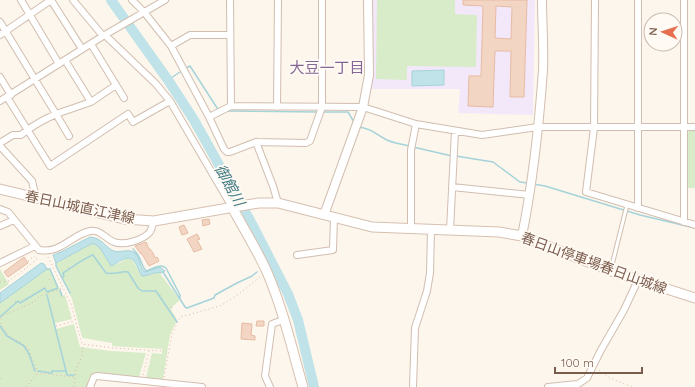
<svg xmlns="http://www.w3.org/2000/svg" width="695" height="387" viewBox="0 0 695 387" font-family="Quicksand,'Noto Sans JP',sans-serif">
  <rect width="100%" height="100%" fill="#fdf6ec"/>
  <path fill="#f3e8fa" d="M373 0H535L533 115 458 113 460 89H371Z"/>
  <path fill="#d8ecc9" d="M377 0H455V14L477 15 476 67 407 66V80L376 79Z
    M689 131H695V188H686V135Z
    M91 244 98 245 110 265C127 266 127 244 140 274L149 275 159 272 179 299V301L172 307 171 309 177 320 170 335 163 379 146 378 152 353 162 354V349L112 346V343L83 338 82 337 72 299 56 266 57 263Z
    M0 269 9 284 0 290Z
    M47 269 50 270 63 296 65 295 72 319 55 323 56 329 74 324 80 347 111 351 146 353 139 377 95 372 90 376 86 387H0V303Z"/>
  <path fill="#bfe3e8" stroke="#a5d3da" d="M444 70V85L412 86V71Z
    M90 237C103 238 104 247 114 251 121 253 129 248 135 253 141 259 139 267 145 272L160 267 165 271 161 273C155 271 148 276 142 276 138 271 138 265 134 261 128 253 117 264 111 266L100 248 95 244H91L56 263 53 255 61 252Z
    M41 263 44 264 47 269 0 303V293Z"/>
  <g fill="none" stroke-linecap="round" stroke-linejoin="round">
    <path stroke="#a5d3da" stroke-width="1.5" d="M186 68 190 66 219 111
      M168 80 183 70
      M227 111 317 112
      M323 112H348L354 122
      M359 127C372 129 374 133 385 139 392 143 401 144 409 146
      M413 147 452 156
      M456 156 493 162 520 182 527 183
      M533 184 545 186 640 215 695 228
      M133 249C142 257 140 264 146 271 153 269 160 263 166 268L180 295V298
      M56 263V266L62 278 64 276 63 273C73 267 82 259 93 255L106 273C114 275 120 271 128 272L138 288 142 291H156L177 322
      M163 272 185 307 187 308 214 298 215 295 237 283 252 276 257 272
      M62 278 70 293
      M60 290 62 296
      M47 295 67 375H74
      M0 317 18 301 20 303 45 288 47 292 58 288 50 269H47
      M0 326 7 336 24 346 29 354 35 371
      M38 371 52 373V371H66"/>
    <path stroke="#bfe3e8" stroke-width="10" d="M111 0 168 80 194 120 253 226 288 294 298 320 314 387"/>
  </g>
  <path fill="#f3d5c3" stroke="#e6bba3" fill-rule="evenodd" d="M463 0H527L524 97H510L511 51H495L493 107 468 106 469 76H481L483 6 463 5ZM496 6 512 7 511 39 495 38Z
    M209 219 210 224 203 226 202 220Z
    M184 225 188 233 182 235 179 227Z
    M197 234 200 239 197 240 202 249 194 252 187 239Z
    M146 242 149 249H150L153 253 155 258 157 257 159 261 149 266 142 254H141L135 246Z
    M24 257 28 263 8 277 4 272Z
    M257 321H264V326H256Z
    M242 323 252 324 251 335 255 336V340L241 339Z"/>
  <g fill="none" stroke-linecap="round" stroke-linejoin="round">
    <g stroke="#d1beb0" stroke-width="5">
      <path id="service" d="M611 269 627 205"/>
    </g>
    <g stroke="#d1beb0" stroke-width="8">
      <path id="minor" d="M21 0 59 64
        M51 0 82 49
        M73 0 103 36
        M132 0 144 12 171 46 209 117 224 149 227 152H230L256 142 306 143 310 141 322 107V0
        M230 0 231 106
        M595 0 594 128 586 192 695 225
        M638 0V208
        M684 0V222
        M0 22 56 114 91 102 116 85
        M0 35 51 0
        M105 35 156 84 170 101 232 207
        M91 44 124 98
        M171 46 190 35H230
        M65 60 91 102
        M0 77 11 95
        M7 97 50 166 128 114 133 122 170 101
        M0 101 103 36 165 0
        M277 107 278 0
        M209 117 231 106 363 107 416 124 482 135 538 127H695
        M256 142 273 186 278 203
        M0 143 13 135H21C31 126 43 120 56 114L69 136
        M0 146 32 181 36 198
        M452 187 530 195
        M0 209 8 212 39 250C61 254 71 235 90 231 100 229 106 239 114 242 124 246 142 240 149 233 152 230 152 225 154 221
        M0 226 14 220
        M411 228V150L416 124
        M450 230 455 131
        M297 255 333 250 334 217
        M0 263 35 246
        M90 387 94 377 97 376 202 387
        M270 387 265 376 272 324 283 320
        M413 387 415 328 427 291 430 273 431 230
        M548 387 578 384 587 378 601 350 624 310 638 280"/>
    </g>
    <g stroke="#d1beb0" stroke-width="10">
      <path id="tertiary" d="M324 215 363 107 369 75 368 0
        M522 236C533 181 539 126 543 70 544 47 542 23 542 0"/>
    </g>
    <g stroke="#d6c0b0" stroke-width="11">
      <path id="secondary" d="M0 189 124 219 154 221 240 206 259 203H278L372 227 499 232 522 236 611 271 695 298
        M232 207C244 229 257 250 267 272 283 309 292 349 303 387"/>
    </g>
    <path stroke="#d9b8a5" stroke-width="1" stroke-dasharray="1 3" stroke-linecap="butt" d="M48 257 71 304 82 344 114 348 162 351
      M28 261 35 256
      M68 267V269
      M49 279 50 281
      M0 282 9 281 35 261 38 256
      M161 295V294
      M15 301 16 302
      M171 307V308
      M0 319 4 315 34 302 40 296 63 288
      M0 323 11 338 20 342 28 348 38 373 75 377
      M56 326 75 321
      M599 370 610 378 632 387
      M143 375 149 351
      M164 377 172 334 180 317 220 306 239 294 261 276
      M0 378 2 381
      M26 387 38 373
      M74 387 76 370 82 356 83 345"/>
    <use href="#service" stroke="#fff" stroke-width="3"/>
    <use href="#minor" stroke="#fff" stroke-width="6"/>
    <use href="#tertiary" stroke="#fff" stroke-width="8"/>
    <use href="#secondary" stroke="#fff" stroke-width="9"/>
  </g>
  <g text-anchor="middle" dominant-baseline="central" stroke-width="3.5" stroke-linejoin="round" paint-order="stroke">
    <g font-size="14" fill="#7a5c4d" stroke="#fffaf3">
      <text transform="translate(80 207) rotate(12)">春日山城直江津線</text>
      <text transform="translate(594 263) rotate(20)">春日山停車場春日山城線</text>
    </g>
    <g font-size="15" fill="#846695" stroke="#fffaf3">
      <text x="327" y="67">大豆一丁目</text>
    </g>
    <g font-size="15" font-style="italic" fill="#437c86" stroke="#fffaf3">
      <text transform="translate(230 185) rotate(61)">御館川</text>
    </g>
  </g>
  <g transform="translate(663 32) rotate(273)"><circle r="19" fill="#fffaf3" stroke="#cabbb1"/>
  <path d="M0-3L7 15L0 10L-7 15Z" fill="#e76f51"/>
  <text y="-6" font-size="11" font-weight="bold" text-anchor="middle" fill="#7a5c4d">N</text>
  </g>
  <path d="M555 367v6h87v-6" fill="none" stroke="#7a5c4d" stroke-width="2"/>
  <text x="561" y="367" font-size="12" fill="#7a5c4d" stroke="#fffaf3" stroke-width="3" paint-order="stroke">100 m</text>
</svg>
